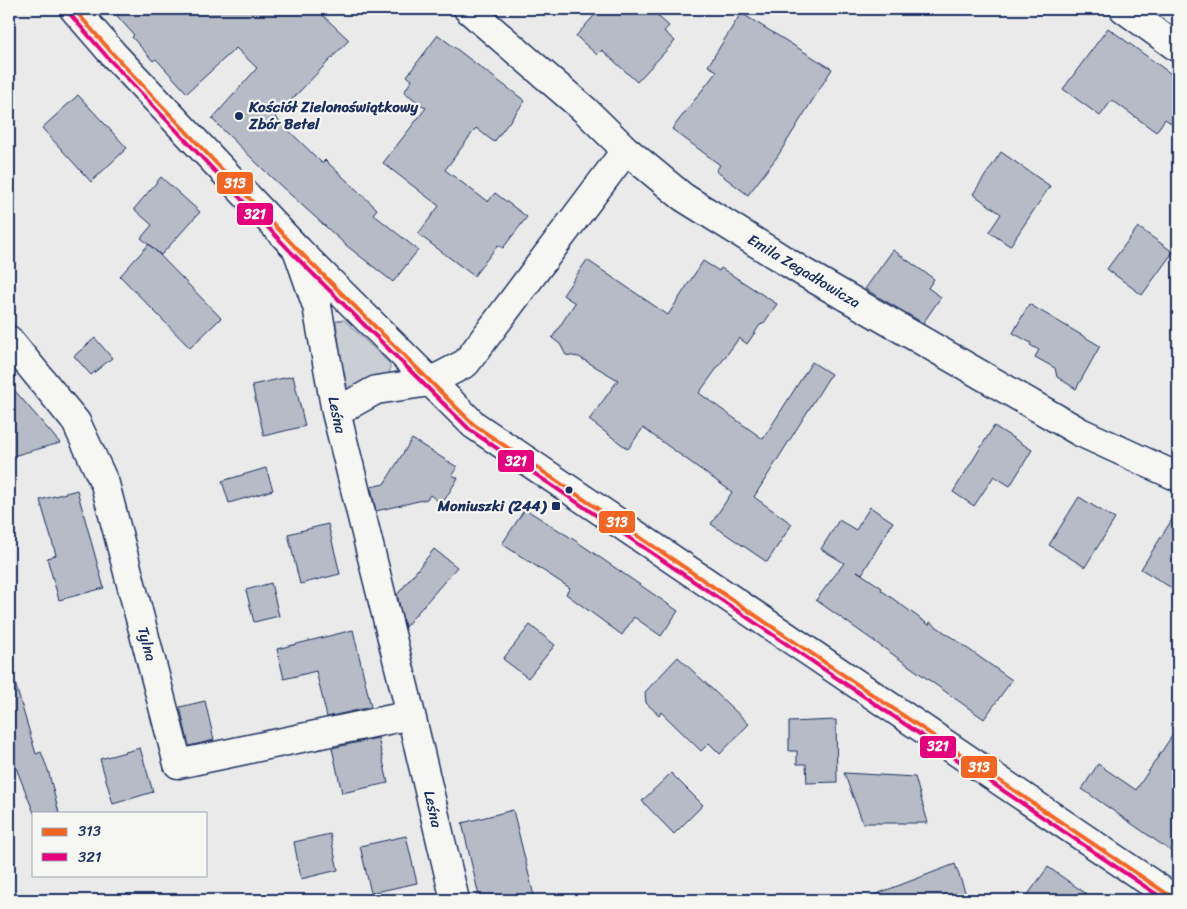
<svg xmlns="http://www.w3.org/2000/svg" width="1187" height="909" viewBox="0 0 1187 909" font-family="Sriracha,sans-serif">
  <rect width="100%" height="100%" fill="#e9eae9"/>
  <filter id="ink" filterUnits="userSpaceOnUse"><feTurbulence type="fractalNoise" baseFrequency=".02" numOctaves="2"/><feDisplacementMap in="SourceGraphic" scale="10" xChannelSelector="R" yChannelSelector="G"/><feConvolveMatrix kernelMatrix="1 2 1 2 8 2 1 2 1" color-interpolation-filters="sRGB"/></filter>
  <g filter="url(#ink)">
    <path fill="#caced5" stroke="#727e9a" d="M344 320 390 364V373L352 390 344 381 336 321Z"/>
    <path fill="#b6bbc6" stroke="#1b2f5e" d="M111 9H316L349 40 275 117 322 163 325 160 377 209 373 214 418 250 393 282 347 246 270 176 212 119 257 68 236 48 187 93 156 59 153 61 132 37 134 35Z
      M600 9H650L669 26 664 31 675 41 637 82 602 50 597 55 576 36Z
      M741 13 832 69 777 157 748 195 716 171 720 165 672 129 717 71 708 66Z
      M1108 28 1178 79V128L1165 119 1156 132 1112 100 1100 116 1063 89Z
      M438 35 525 101 494 142 476 128 445 170 488 202 495 193 527 217 503 248 498 245 474 276 418 234 439 206 383 163 426 108 404 92 412 80 407 76Z
      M78 95 127 148 91 182 42 128Z
      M1001 152 1050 186 1010 246 989 232 1001 214 973 194Z
      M161 177 200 212 161 255 141 238 152 225 134 209Z
      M1138 227 1173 252 1142 295 1107 269Z
      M149 244 221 318 190 348 120 276Z
      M893 250 934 279 928 288 941 297 923 323 865 289Z
      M587 260 668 315 703 261 719 271 721 268 777 304 764 323 760 325 747 344 739 338 699 393 763 439 812 362 831 374 754 497 792 524 767 562 711 524 732 492 643 428 628 449 589 420 618 380 579 357 566 355 560 344 552 338 575 303 563 295Z
      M1029 304 1100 346 1076 389 1057 377 1055 368 1035 357 1039 350 1030 345 1031 343 1013 333Z
      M95 338 112 358 91 375 74 356Z
      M293 376 305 426 264 436 252 385Z
      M9 384 60 443 9 457Z
      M994 426 1032 450 1010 486 994 476 974 506 953 492Z
      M412 439 457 467 452 475 458 478 442 504 430 495 427 499 376 511 371 487 384 484Z
      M266 468 273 490 229 503 222 481Z
      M77 490 104 588 59 600 47 558 56 555 40 500Z
      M1079 497 1115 519 1085 567 1049 545Z
      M870 507 893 522 862 574 857 571 882 588 881 590 929 625 930 622 1012 680 984 719 816 600 844 563 821 549 839 520 856 530Z
      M525 509 576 541 678 611 661 636 634 617 622 635 566 594 570 588 502 544Z
      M1178 510V592L1141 569Z
      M328 524 340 574 300 584 288 534Z
      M434 549 457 567 405 627 397 595Z
      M271 583 279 616 254 622 246 590Z
      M530 625 555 645 528 678 503 659Z
      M353 630 371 707 327 717 316 671 284 679 277 649Z
      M678 657 749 724 720 754 709 743 701 751 661 712 659 715 646 703 645 692Z
      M9 683H15L36 754 41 752 48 770 59 813H34L9 750Z
      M205 701 214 740 189 746 180 707Z
      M836 720 837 782 807 783 806 764H797V751H789V722Z
      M1178 727V856L1082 789 1098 764 1136 790Z
      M378 738 388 783 342 793 332 748Z
      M140 748 153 792 113 804 100 759Z
      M671 773 703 805 674 834 642 801Z
      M844 773 915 777 928 823H863Z
      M513 810 535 900H480L462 823Z
      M330 834 338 870 301 879 294 842Z
      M406 836 417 883 371 893 360 846Z
      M955 864 968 900H866V898Z
      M1048 867 1095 900H1024Z"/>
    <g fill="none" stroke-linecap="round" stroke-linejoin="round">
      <g stroke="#1b2f5e" stroke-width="31">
        <path id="street" d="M468 9 585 110 626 150 683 197 803 272 1080 432 1178 477
          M1124 9 1178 48
          M297 249 317 306 336 412 411 715 455 900
          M9 340 76 422 105 484 178 764 411 715
          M336 412 376 390 430 382 466 363 626 150"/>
      </g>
      <g stroke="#1b2f5e" stroke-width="31">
        <path id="secondary" d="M74 9 113 54 297 249 474 425 1176 900"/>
      </g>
      <use href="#street" stroke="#f6f6f2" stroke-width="28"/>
      <use href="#secondary" stroke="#f6f6f2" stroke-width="28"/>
      <g stroke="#f6f6f2" stroke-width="8">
        <path id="bus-1" d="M74 9 113 54 297 249 474 425 1176 900"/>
      </g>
      <g stroke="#f6f6f2" stroke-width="8">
        <path id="bus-2" d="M69 13 108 58 292 253 470 430 1165 900"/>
      </g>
      <use href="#bus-1" stroke="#f26522" stroke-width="4"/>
      <use href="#bus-2" stroke="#e5007d" stroke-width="4"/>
    </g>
  </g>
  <g fill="#1b2f5e" stroke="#f6f6f2" stroke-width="2">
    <circle cx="239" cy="116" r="5"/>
    <circle cx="569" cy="490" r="4.5"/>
    <rect x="551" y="501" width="10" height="10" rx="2.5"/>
  </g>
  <g text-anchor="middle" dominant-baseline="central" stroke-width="4.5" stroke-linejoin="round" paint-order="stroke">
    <g font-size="15" font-weight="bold" fill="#1b2f5e" stroke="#f6f6f2" text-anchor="start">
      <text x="249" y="107">Kościół Zielonoświątkowy<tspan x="249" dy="17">Zbór Betel</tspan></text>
      <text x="546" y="506" text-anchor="end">Moniuszki (244)</text>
    </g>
    <g font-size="15" fill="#1b2f5e" stroke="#f6f6f2">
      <text transform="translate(804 271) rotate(31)">Emila Zegadłowicza</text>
      <text transform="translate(337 415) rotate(78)">Leśna</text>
      <text transform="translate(147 644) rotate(75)">Tylna</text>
      <text transform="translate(433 809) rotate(77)">Leśna</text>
    </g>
  </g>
  <g stroke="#f6f6f2" stroke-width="2">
    <rect x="216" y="171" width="38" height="24" rx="5" fill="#f26522"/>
    <rect x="236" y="202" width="38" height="24" rx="5" fill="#e5007d"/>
    <rect x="497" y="449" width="38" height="24" rx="5" fill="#e5007d"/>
    <rect x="598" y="510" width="38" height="24" rx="5" fill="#f26522"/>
    <rect x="919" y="735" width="38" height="24" rx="5" fill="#e5007d"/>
    <rect x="960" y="755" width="38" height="24" rx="5" fill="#f26522"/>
  </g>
  <g font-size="14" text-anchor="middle" font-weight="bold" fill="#fff">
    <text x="235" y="188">313</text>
    <text x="255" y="219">321</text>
    <text x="516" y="466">321</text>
    <text x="617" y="527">313</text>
    <text x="938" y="751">321</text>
    <text x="979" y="772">313</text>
  </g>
  <rect width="1187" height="909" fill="none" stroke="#f6f6f2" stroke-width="30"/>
  <rect x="15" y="15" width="1157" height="879" fill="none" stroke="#1b2f5e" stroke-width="2" filter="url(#ink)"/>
  <rect x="32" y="812" width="175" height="65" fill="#f6f6f2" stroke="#9ea6b7"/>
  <rect x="42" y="828" width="25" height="8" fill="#f26522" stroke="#9ea6b7"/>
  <text x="78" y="836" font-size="15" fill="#1b2f5e">313</text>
  <rect x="42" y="853" width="25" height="8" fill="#e5007d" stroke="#9ea6b7"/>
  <text x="78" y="862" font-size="15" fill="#1b2f5e">321</text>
</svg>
